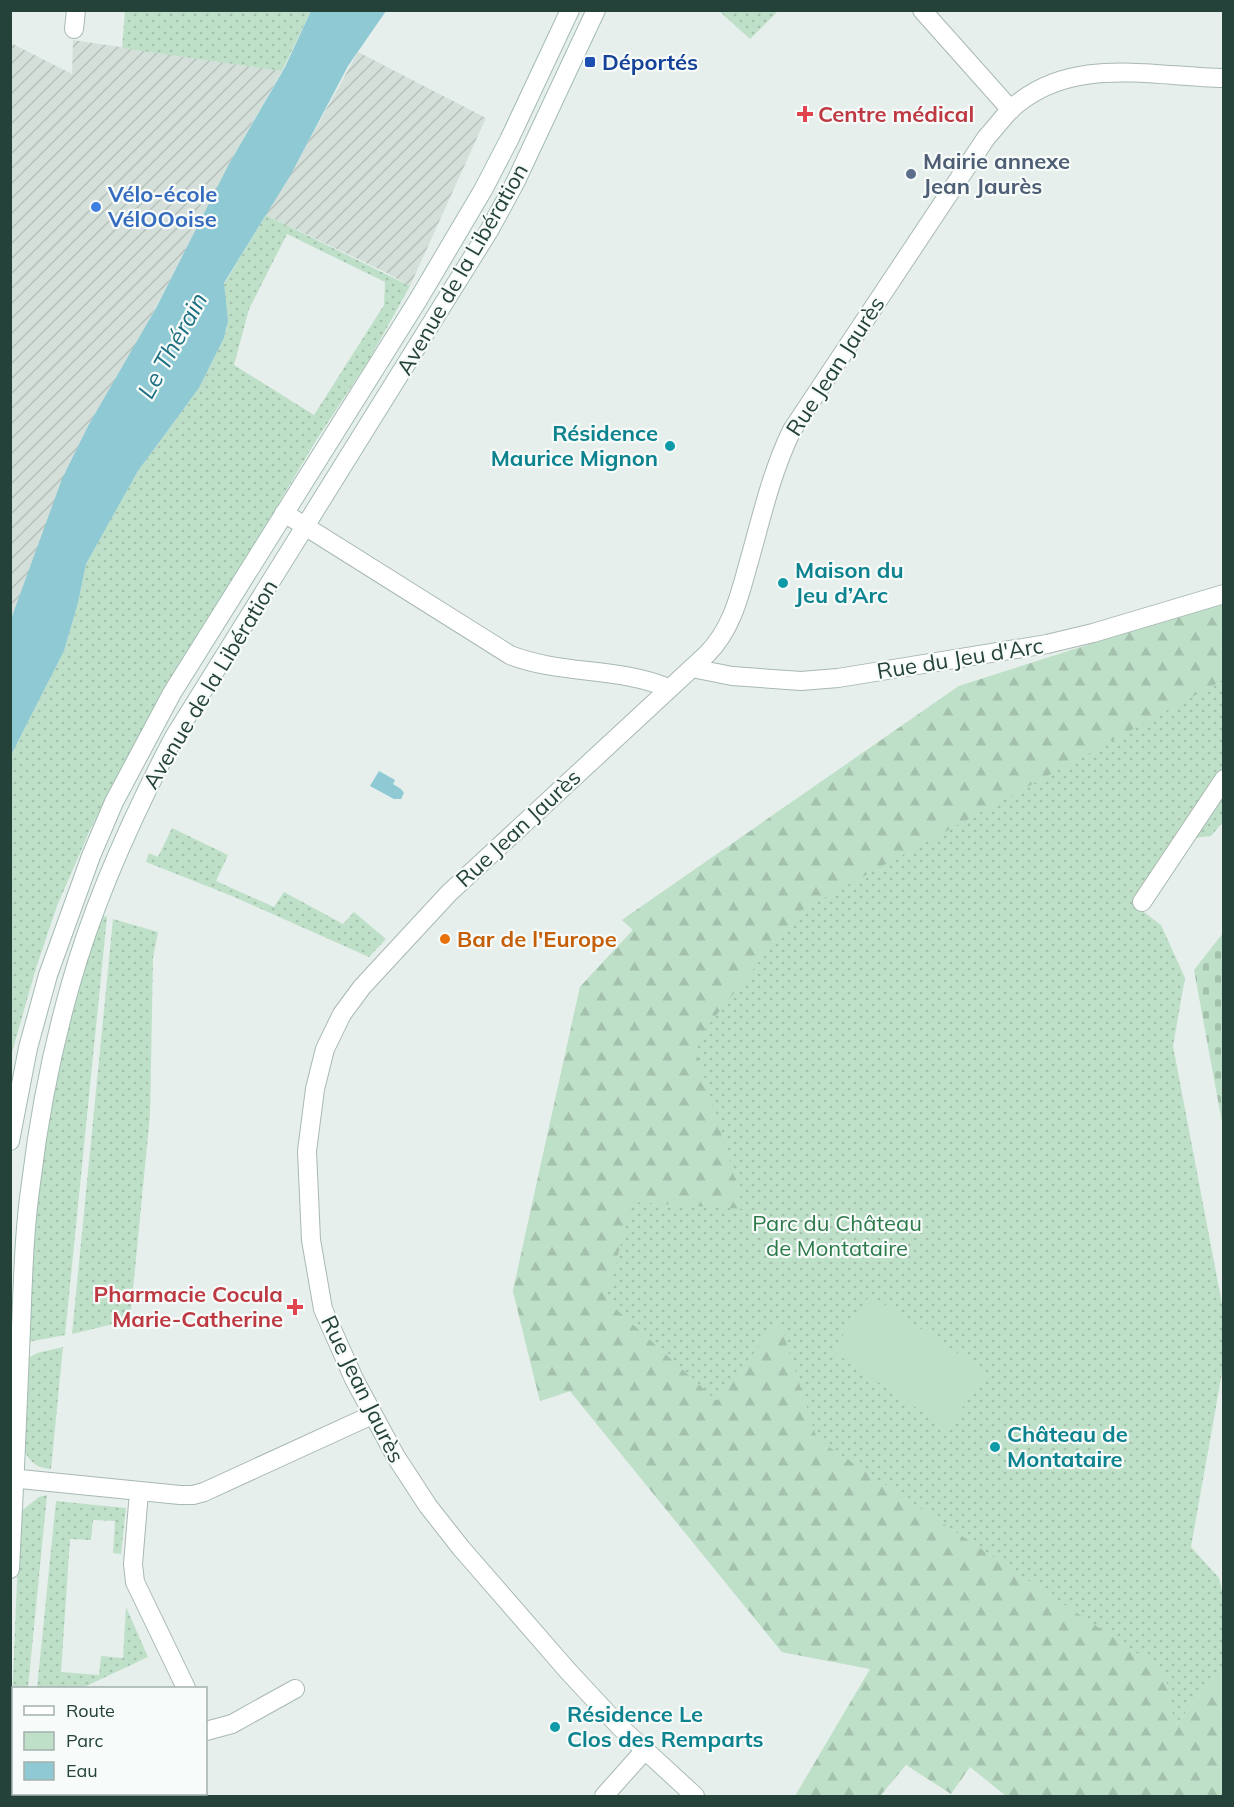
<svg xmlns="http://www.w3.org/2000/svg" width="1234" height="1807" viewBox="0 0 1234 1807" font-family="Mulish,sans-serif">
  <defs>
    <pattern id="industrial-furrows" width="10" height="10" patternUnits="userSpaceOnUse" patternTransform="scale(1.5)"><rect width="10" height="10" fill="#d4dfda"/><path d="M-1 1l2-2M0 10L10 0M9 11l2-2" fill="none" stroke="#b6c1bc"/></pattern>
    <pattern id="green-dots" width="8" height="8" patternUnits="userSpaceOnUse" patternTransform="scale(1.5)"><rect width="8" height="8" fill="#bfe0c8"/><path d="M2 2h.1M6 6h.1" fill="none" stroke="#a4c1ad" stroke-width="1.8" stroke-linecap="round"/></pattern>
    <pattern id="forest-firs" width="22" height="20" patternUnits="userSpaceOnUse" patternTransform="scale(1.5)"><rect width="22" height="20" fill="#bfe0c8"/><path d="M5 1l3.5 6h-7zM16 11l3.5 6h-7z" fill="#a4c1ad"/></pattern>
    <pattern id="cemetery-stones" width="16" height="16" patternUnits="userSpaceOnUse" patternTransform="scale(1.5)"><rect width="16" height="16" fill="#bfe0c8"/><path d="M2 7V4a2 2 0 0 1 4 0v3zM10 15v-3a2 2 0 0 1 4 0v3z" fill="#a4c1ad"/></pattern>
  </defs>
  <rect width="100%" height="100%" fill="#e6efeb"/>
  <path fill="url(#industrial-furrows)" d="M73 40 282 71 229 164 282 189 358 52 486 118 410 286 385 272 216 191 143 332 88 426 63 479 11 619V43L72 74Z"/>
  <path fill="url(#green-dots)" fill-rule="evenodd" d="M125 11H311L282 71 122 48Z
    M719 11H778L750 39Z
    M266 215 410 286 370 358 317 439 126 759 90 830 57 906 36 968 11 1056V755L64 651 78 603 86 564 138 471 199 388 224 338 227 328 224 284ZM287 234 385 282 384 305 314 415 234 365 249 309Z
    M1223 602V822L1211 836 1176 840 1132 903 1161 925 1185 978 1173 1046 1223 1309V1367L1191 1547 1219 1578 1223 1594V1671L1200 1694 1175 1726 782 1652 570 1391 540 1401 513 1291 580 987 633 930 622 920 959 686Z
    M172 828 228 855 216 881 274 907 284 892 343 924 354 912 386 939 369 957 232 896 146 862 149 853 158 857Z
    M102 916 107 917 65 1335 28 1342 33 1228 48 1113 77 988Z
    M113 919 158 932 153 958 150 1115 130 1320 72 1334Z
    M63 1347 51 1469C37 1468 29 1462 24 1449L27 1359 37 1353Z
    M47 1495 28 1688H14V1794H18V1796H11V1723L20 1512 39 1497Z
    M56 1501 126 1508 121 1554 113 1553 115 1521 93 1520 91 1540 70 1539 61 1672 99 1675 101 1656 123 1658 126 1607 148 1657 82 1688H37Z"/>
  <path fill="url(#forest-firs)" d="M1223 602V680L800 911 694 1043 744 1209 632 1202 606 1300 717 1401 779 1320 817 1439 1165 1672 1175 1726 1200 1694 1223 1670V1796H1006L970 1767 951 1794 906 1765 880 1796H795L870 1669 782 1652 570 1391 540 1401 513 1291 580 987 633 930 622 920 959 686Z"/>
  <path fill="url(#cemetery-stones)" d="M1223 933V1128L1194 970Z"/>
  <path fill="#bfe0c8" d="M870 1295 986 1372 948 1429 832 1351Z"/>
  <path fill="#8ec9d4" d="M311 11H386L348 66 290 176 224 283 228 321 224 338 199 388 138 471 86 564 78 603 64 651 11 755V619L62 479 88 426 156 308 229 164 285 67Z
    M379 771 395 780 393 784 401 789 404 793 401 799H394L370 786Z"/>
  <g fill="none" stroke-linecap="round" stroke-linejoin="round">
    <g stroke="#a8b8b2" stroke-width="20">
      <path id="minor" d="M922 10 1011 110
        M74 29 76 10
        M284 513 510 655C561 675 619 667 668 688
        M692 668 732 676 801 681 838 678 1047 644 1093 633 1224 594
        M1142 902 1224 779
        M10 1478 180 1495H193L204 1492 372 1415
        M139 1492 133 1564 135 1582 186 1688
        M206 1731 232 1724 295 1689
        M93 1796 98 1794
        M604 1796 645 1750
        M695 1796 621 1728 568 1671 461 1548 428 1506 396 1457 354 1379 323 1309 311 1240 307 1151 315 1089 325 1049 342 1014 362 987 449 893 707 654C733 628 740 593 750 558 762 515 772 471 792 430L986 138C994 129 1002 119 1010 110 1070 54 1151 77 1224 78"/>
    </g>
    <g stroke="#a4bbb3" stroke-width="20">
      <path id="secondary" d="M10 1141 28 1048 48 975 91 856 114 802 172 693 418 300 483 190 509 140 570 10
        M10 1569C14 1489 18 1408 21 1328 23 1280 24 1231 31 1183 39 1116 52 1049 71 983 95 898 133 815 174 737L490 229 516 181 596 10"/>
    </g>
    <use href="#minor" stroke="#fff" stroke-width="18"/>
    <use href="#secondary" stroke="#fff" stroke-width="18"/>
  </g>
  <rect fill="#1a4fb4" stroke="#f7fbf9" stroke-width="2" x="584" y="56" width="12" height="12" rx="3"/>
  <g fill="#e0444e" stroke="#f7fbf9" stroke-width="2">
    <path d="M802 105h6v6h6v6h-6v6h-6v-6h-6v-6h6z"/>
    <path d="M292 1298h6v6h6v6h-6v6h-6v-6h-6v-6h6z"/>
  </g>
  <circle fill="#5c6f8a" stroke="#f7fbf9" stroke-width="2" cx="911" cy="174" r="6"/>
  <circle fill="#3f7fe0" stroke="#f7fbf9" stroke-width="2" cx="96" cy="207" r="6"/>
  <g fill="#0f9aa8" stroke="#f7fbf9" stroke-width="2">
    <circle cx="670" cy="446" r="6"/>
    <circle cx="783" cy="583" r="6"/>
    <circle cx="995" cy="1447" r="6"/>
    <circle cx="555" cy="1727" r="6"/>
  </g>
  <circle fill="#e8710a" stroke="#f7fbf9" stroke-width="2" cx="445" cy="939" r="6"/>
  <g text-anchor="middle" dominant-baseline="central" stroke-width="4.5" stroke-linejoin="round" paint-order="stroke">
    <g font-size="22" font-weight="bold" fill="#164399" stroke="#f7fbf9" text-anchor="start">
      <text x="602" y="62">Déportés</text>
    </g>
    <g font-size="22" font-weight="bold" fill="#be3a42" stroke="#f7fbf9" text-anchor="start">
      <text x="818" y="114">Centre médical</text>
      <text x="283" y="1294" text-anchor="end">Pharmacie Cocula<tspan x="283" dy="25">Marie-Catherine</tspan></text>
    </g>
    <g font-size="22" font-weight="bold" fill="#4e5e75" stroke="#f7fbf9" text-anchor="start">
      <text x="923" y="161">Mairie annexe<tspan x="923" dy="25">Jean Jaurès</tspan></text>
    </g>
    <g font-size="22" font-weight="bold" fill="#366cbe" stroke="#f7fbf9" text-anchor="start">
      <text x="108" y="194">Vélo-école<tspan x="108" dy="25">VélOOoise</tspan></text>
    </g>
    <g font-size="22" fill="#24423a" stroke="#f7fbf9">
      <text transform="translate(462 269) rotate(-60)">Avenue de la Libération</text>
      <text transform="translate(835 366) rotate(-57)">Rue Jean Jaurès</text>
      <text transform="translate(960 658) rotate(-9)">Rue du Jeu d'Arc</text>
      <text transform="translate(210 684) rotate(-59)">Avenue de la Libération</text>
      <text transform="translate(518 828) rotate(-43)">Rue Jean Jaurès</text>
      <text transform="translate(363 1389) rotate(64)">Rue Jean Jaurès</text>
    </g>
    <g font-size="22" font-weight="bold" fill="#0d838f" stroke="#f7fbf9" text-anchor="start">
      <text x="658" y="433" text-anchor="end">Résidence<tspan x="658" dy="25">Maurice Mignon</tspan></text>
      <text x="795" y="570">Maison du<tspan x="795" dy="25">Jeu d’Arc</tspan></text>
      <text x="1007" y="1434">Château de<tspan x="1007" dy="25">Montataire</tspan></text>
      <text x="567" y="1714">Résidence Le<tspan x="567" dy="25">Clos des Remparts</tspan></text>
    </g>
    <g font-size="22" font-weight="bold" fill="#c56008" stroke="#f7fbf9" text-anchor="start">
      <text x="457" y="939">Bar de l'Europe</text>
    </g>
    <g font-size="22" fill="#2d7a4b" stroke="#f7fbf9">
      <text x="837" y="1223">Parc du Château<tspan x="837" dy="25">de Montataire</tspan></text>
    </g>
    <g font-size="24" font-style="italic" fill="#1c6f80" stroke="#f7fbf9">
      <text transform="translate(172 345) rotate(-61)">Le Thérain</text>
    </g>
  </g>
  <rect width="1234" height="1807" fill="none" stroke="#24423a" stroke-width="24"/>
  <rect x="12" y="1687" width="195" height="108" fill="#f7fbf9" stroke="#a3b1ad" stroke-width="1.5"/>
  <rect x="24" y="1706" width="30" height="9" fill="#ffffff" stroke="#a3b1ad" stroke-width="1.5"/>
  <text x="66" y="1717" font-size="18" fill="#24423a">Route</text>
  <rect x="24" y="1732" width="30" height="18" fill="#bfe0c8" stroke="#a3b1ad" stroke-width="1.5"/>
  <text x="66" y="1747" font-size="18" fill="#24423a">Parc</text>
  <rect x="24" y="1762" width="30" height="18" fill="#8ec9d4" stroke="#a3b1ad" stroke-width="1.5"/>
  <text x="66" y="1777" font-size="18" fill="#24423a">Eau</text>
</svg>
